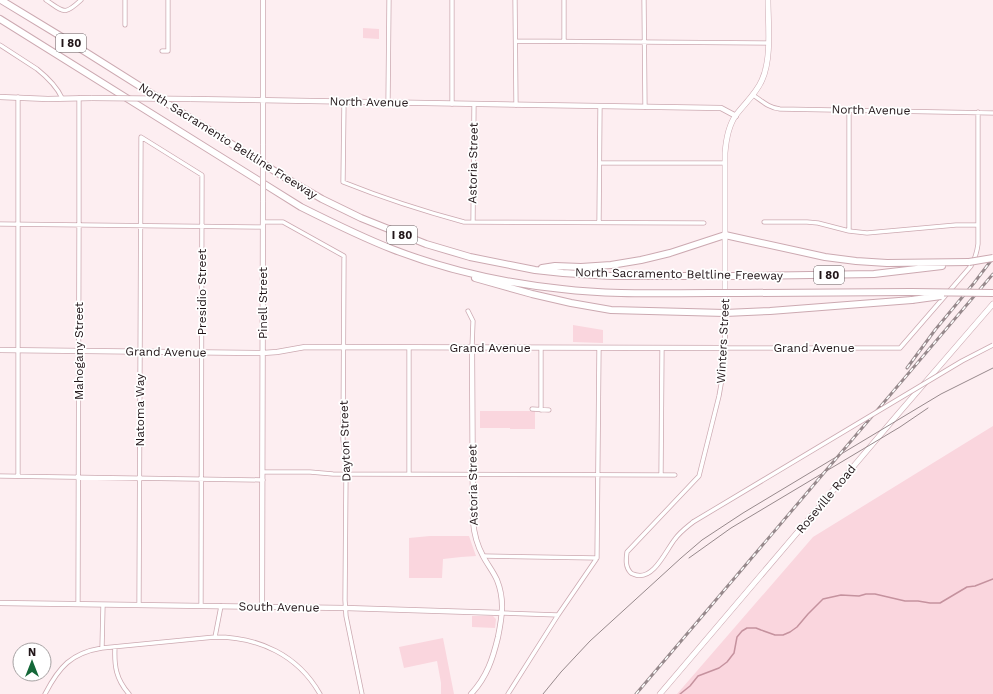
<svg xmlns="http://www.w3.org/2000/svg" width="993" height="694" viewBox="0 0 993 694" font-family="'Work Sans',sans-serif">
  <rect width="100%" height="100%" fill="#fdeef1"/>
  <path fill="#fad6de" d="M363 28 379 29V39L363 38Z
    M573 325 603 330V343L573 342Z
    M480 411H535V429H510V428H480Z
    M993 426V694H677L813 537Z
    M430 536H469L476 556 461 557 443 559 442 578H409V538Z
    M472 616H493L496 619 495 628 472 627Z
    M443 638 454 694H441V683L437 661 404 668 399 647Z"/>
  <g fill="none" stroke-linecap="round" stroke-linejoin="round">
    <path stroke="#c5929e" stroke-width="1.5" d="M680 694 690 686 698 676 719 668 727 662 734 653 737 637 742 631 747 628H756L761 630 775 635H783L790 632 797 627 808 614 823 599 841 595 859 596 866 594H875L905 601H918L930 603H940L967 587 975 586 993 579"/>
    <g stroke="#cca9b1" stroke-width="5">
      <path id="minor" d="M46 0C64 12 64 16 81 0
        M452 0V104
        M515 0 516 105
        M564 0V41
        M644 0 645 107
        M125 25V0
        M516 41 768 43
        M0 45 37 69C47 77 57 87 62 98
        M162 51H168V0
        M753 95C762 101 769 108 780 109L993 113
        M18 97V476
        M344 102 343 182C383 198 423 211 464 222L704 223
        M388 103 389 0
        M600 163H725
        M263 222H283L344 256 343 440 346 462V474L345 600 346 616 362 694
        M473 222 474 104
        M599 222 600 106
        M764 222H807L818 223 849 231 867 233 956 225H978
        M0 224 263 227
        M849 231V110
        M468 311 473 321 472 348
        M532 409 549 410
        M541 410V348
        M263 472H310L333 474 675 475
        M409 474V348
        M661 475 662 348
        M0 476 263 480
        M693 522C687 527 680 532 675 539 666 550 654 580 636 575 634 574 632 574 631 573 625 567 626 559 627 552L699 476 719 396 723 373 725 348H900L971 266C975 259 977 252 978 244V112
        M483 556 597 558
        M78 604 79 225V98
        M139 605 141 137 202 175 201 606
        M502 613 558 615
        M215 637 221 606
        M115 647C114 666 116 679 129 694
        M102 648 103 605
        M45 694C59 667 71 653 102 648L215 637C259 637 298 655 320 694
        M508 694 558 615 597 558 599 348"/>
    </g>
    <g stroke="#cca9b1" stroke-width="6">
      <path id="tertiary" d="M263 0V145
        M0 97 48 99 92 98
        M190 99 721 108 736 116
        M0 350 263 353 277 352 305 347 725 348V313
        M0 603 346 608 502 613
        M262 607 263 201
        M471 694C487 677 493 658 498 637 502 617 505 600 497 580 493 571 487 564 483 556 477 545 474 534 473 521L472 348"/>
    </g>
    <g stroke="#cca9b1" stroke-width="6">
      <path id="secondary" d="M725 313V153C726 140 728 126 736 115 745 103 756 94 762 80 772 58 768 24 768 0
        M660 694 898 414 993 304"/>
    </g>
    <g stroke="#cca9b1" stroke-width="8">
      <path id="motorway" d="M1 0 57 34 284 177 322 199 361 218 426 244 470 257 535 270 563 273 611 276H711
        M0 19 301 207C331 222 361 237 392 249 446 270 504 283 562 289 611 295 661 293 710 293
        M542 268 555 266 581 267 611 265 641 260 670 253 725 235 825 257 856 261 887 263 969 262
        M741 276 874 274 942 266
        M475 278 532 294 571 303 611 310 725 313 770 311 912 300
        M741 293 911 292"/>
    </g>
    <use href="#minor" stroke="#fff" stroke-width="3.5"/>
    <use href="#tertiary" stroke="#fff" stroke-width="4.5"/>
    <use href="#secondary" stroke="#fff" stroke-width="5"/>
    <use href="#motorway" stroke="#fff" stroke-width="6"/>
    <path stroke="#97898c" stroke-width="1" d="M689 558 731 528 900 427 928 408
      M543 694 561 672 590 641 681 558 702 540 743 513 941 394 993 368"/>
    <g stroke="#97898c" stroke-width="3">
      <path id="rail" d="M907 368 935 330 974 283 993 258
        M636 694 993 274"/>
    </g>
    <use href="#rail" stroke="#fff" stroke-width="1.5" stroke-dasharray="4.5" stroke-linecap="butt"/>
    <g stroke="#cca9b1" stroke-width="5" stroke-linecap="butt">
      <path id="minor-bridge" d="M693 522 962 361 993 345"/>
    </g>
    <g stroke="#cca9b1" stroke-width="6" stroke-linecap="butt">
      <path id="tertiary-bridge" d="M92 98 190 99
        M263 145V201"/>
    </g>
    <g stroke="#cca9b1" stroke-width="8" stroke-linecap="butt">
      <path id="motorway-bridge" d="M969 262 993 258
        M711 276H741
        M911 292 993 293
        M710 293H741
        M912 300 941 296"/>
    </g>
    <use href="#minor-bridge" stroke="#fff" stroke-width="3.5"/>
    <use href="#tertiary-bridge" stroke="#fff" stroke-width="4.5"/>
    <use href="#motorway-bridge" stroke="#fff" stroke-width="6"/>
  </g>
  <g text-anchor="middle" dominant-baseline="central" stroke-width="3.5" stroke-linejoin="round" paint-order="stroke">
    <g fill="#fff" stroke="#645c5e" stroke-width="1">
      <rect x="56" y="34" width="30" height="18" rx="3"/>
      <rect x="387" y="226" width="30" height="18" rx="3"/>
      <rect x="814" y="266" width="30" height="18" rx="3"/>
    </g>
    <g font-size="11" font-weight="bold" fill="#221619">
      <text x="71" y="43">I 80</text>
      <text x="402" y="235">I 80</text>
      <text x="829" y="275">I 80</text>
    </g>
    <g font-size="12" fill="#221619" stroke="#fff">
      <text transform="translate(369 102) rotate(1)">North Avenue</text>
      <text transform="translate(871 110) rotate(1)">North Avenue</text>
      <text transform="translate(228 141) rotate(32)">North Sacramento Beltline Freeway</text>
      <text transform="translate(473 163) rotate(-89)">Astoria Street</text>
      <text transform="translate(679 274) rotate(1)">North Sacramento Beltline Freeway</text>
      <text transform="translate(202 292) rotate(-90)">Presidio Street</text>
      <text transform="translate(263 303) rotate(-90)">Pinell Street</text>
      <text transform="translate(723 341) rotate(-87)">Winters Street</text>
      <text x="490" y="348">Grand Avenue</text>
      <text x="814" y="348">Grand Avenue</text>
      <text transform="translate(79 351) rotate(-90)">Mahogany Street</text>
      <text transform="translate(166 352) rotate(1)">Grand Avenue</text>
      <text transform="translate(140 410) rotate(-90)">Natoma Way</text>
      <text transform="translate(345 441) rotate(-92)">Dayton Street</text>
      <text transform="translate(473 485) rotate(-91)">Astoria Street</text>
      <text transform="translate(826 499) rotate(-50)">Roseville Road</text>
      <text transform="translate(279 607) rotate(1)">South Avenue</text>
    </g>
  </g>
  <g transform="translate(32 662)"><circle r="19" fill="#ffffff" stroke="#a7a2a3"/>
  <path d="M0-3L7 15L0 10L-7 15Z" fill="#146738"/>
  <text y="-6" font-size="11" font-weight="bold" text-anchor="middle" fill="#221619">N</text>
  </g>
</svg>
